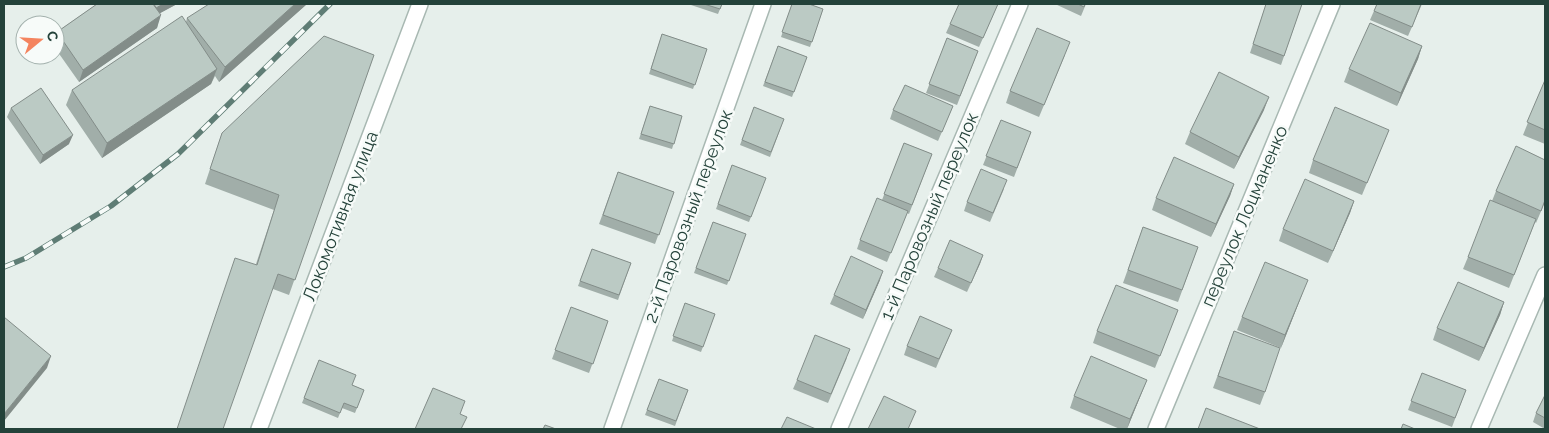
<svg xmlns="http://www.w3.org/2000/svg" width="1549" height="433" viewBox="0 0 1549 433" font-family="Raleway,sans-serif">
  <rect width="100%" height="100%" fill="#e6efeb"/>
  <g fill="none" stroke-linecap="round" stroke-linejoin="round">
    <g stroke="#a8b8b2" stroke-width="18">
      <path id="minor" d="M259 429 420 4
        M612 429 763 4
        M839 429 1020 4
        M1156 429 1332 4
        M1479 429 1545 275"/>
    </g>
    <use href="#minor" stroke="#fff" stroke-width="15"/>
    <g stroke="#5f7d75" stroke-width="5.5">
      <path id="rail" d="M4 267 26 258 111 206 178 154 330 4"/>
    </g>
    <use href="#rail" stroke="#f7fbf9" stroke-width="4" stroke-dasharray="11" stroke-linecap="butt"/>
  </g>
  <path fill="#a1aea9" d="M97 4H177L160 13 157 28 79 82 55 48V37L57 32Z
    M307 4 219 82 215 76 211 84 102 158 66 105 72 90 186 22 187 18Z
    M688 4H722L718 14Z
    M792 4 823 9 810 47 781 37Z
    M998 4 979 47 946 33 950 24Z
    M1055 4H1086L1081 16Z
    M1266 4H1302L1281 65 1250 53Z
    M1377 4H1422L1408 36 1370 20Z
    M662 34 707 49 693 89 649 74Z
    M947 38 978 51 957 105 926 93Z
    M778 46 807 57 792 97 763 86Z
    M1422 46 1418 59 1397 106 1344 82 1349 69Z
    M374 55 289 295 273 289 256 264 274 210 205 184 222 133Z
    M1065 55 1039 117 1006 103 1010 91Z
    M1545 80V144L1523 135Z
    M650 106 682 116 672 149 639 139Z
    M953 106 938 141 890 119 893 110Z
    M754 107 784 119 770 157 740 145Z
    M11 108 69 144 40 164 7 117Z
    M1264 110 1234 169 1185 144 1190 132Z
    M1001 120 1031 132 1014 177 983 165Z
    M1389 130 1362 195 1309 173 1313 160Z
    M904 143 932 154 909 214 907 213 887 262 857 249 860 240 882 200Z
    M1545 160V202L1536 223 1535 222 1509 288 1463 269 1468 257 1492 201 1496 191Z
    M732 165 766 178 749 222 716 209Z
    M618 172 674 192 655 244 599 224Z
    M1234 184 1230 196 1211 237 1152 210 1156 198Z
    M1004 189 990 222 964 211 967 202Z
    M1354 201 1350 213 1328 263 1279 241 1283 229Z
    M713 222 746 234 727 285 694 273Z
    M1143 227 1198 247 1178 302 1123 283Z
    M592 249 631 263 618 300 578 286Z
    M983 255 967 292 934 277 938 268Z
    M880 280 863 319 830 304 834 295Z
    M1303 292 1281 348 1237 330 1242 317Z
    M1504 302 1500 315 1479 361 1433 340 1437 328Z
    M685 303 715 314 701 352 672 341Z
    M571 307 608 321 589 373 552 359Z
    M1178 310 1155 368 1093 343 1097 331Z
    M952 330 936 368 904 355 907 346Z
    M1234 331 1265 392 1260 405 1213 388Z
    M847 358 828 403 793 389 797 380Z
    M319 360 352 385 364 390 355 413 342 408 338 418 302 403Z
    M1422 373 1466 390 1452 427 1408 410Z
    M659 379 688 390 675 426 645 415Z
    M1147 380 1127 429H1120L1070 408 1074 396Z
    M1545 395V429L1533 422 1536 413Z"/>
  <path fill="#838d89" d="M163 4H177L153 17 156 8Z
    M295 4H307L219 82 225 67Z
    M161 15 157 28 79 82 83 70Z
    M1422 46 1418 59 1397 106 1401 93Z
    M217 69 211 84 102 158 107 143Z
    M1269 97 1264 110 1234 169 1239 157Z
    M73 135 69 144 40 164 43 155Z
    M1234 184 1230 196 1211 237 1216 224Z
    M1354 201 1350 213 1328 263 1333 251Z
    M983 255 980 264 967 292 971 283Z
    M883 271 880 280 863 319 866 310Z
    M1308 280 1303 292 1281 348 1285 335Z
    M1504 302 1500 315 1479 361 1484 348Z
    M51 356 47 368 4 421V414Z
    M1147 380 1142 392 1127 429 1130 419Z"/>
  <path fill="#bbcac4" stroke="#838d89" d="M97 4H153L161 15 83 70 57 32Z
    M154 4H163L156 8Z
    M209 4H295L225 67 187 18Z
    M704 4H722L720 9Z
    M792 4H809L823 9 812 42 782 32Z
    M959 4H998L983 38 950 24Z
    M1078 4H1085L1084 7Z
    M1266 4H1302L1284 56 1253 44Z
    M1377 4H1421L1412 27 1374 11Z
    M182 16 217 69 107 143 72 90Z
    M1370 23 1422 46 1401 93 1349 69Z
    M1037 28 1070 42 1044 105 1010 91Z
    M662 34 707 49 695 85 651 69Z
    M324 36 374 55 295 280 278 274 223 429H177L235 258 257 265 279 195 210 169 222 133Z
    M947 38 978 51 960 96 929 84Z
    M778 46 807 57 794 92 765 82Z
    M1219 72 1269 97 1239 157 1190 132Z
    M1545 80V130L1527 122Z
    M905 85 953 106 942 132 893 110Z
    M41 88 73 135 43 155 11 108Z
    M650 106 682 116 674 144 641 134Z
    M754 107 784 119 771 152 742 140Z
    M1335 107 1389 130 1367 183 1313 160Z
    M1001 120 1031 132 1017 168 986 156Z
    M904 143 932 154 912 205 884 194Z
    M1516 146 1545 160V200L1541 211 1496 191Z
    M1174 157 1234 184 1216 224 1156 198Z
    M732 165 766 178 751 217 718 204Z
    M981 169 1007 180 993 213 967 202Z
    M618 172 674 192 659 235 603 215Z
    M1305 179 1354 201 1333 251 1283 229Z
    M877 198 908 211 891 253 860 240Z
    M1490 200 1536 219 1514 275 1468 257Z
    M713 222 746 234 729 281 696 268Z
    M1143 227 1198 247 1182 290 1128 270Z
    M950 240 983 255 971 283 938 268Z
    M592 249 631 263 619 295 580 281Z
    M851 256 883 271 866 310 834 295Z
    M1265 262 1308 280 1285 335 1242 317Z
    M1458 282 1504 302 1484 348 1437 328Z
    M1116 285 1178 310 1160 356 1097 331Z
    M685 303 715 314 703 347 673 336Z
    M571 307 608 321 593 364 555 350Z
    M920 316 952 330 939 359 907 346Z
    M4 317 51 356 4 414Z
    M1234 331 1280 348 1265 392 1218 376Z
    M815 335 850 349 831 394 797 380Z
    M1091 356 1147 380 1130 419 1074 396Z
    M319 360 356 375 352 385 364 390 357 408 344 403 340 413 304 398Z
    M1422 373 1466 390 1455 418 1411 401Z
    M659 379 688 390 676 421 647 410Z
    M433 388 465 401 460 414 467 417 461 429H415Z
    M1545 395V418L1536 413Z
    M884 396 916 411 908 429H868Z
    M1206 408 1260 429H1198Z
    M787 417 816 429H781Z
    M1403 424 1415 429H1401Z
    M545 425 556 429H543Z"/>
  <g text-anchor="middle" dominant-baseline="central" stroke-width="5" stroke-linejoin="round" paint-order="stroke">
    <g font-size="18" fill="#24423a" stroke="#f7fbf9">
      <text transform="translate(340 216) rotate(-69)">Локомотивная улица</text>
      <text transform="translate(688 216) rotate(-70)">2-й Паровозный переулок</text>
      <text transform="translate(929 216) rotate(-67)">1-й Паровозный переулок</text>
      <text transform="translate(1244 216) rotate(-67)">переулок Лоцманенко</text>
    </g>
  </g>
  <rect width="1549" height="433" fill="none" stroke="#24423a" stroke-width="10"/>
  <g transform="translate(40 40) rotate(72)"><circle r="24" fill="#f7fbf9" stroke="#a3b1ad"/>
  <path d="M0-4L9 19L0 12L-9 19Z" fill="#f4845f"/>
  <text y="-8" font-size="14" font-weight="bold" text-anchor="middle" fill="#24423a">С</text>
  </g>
</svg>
